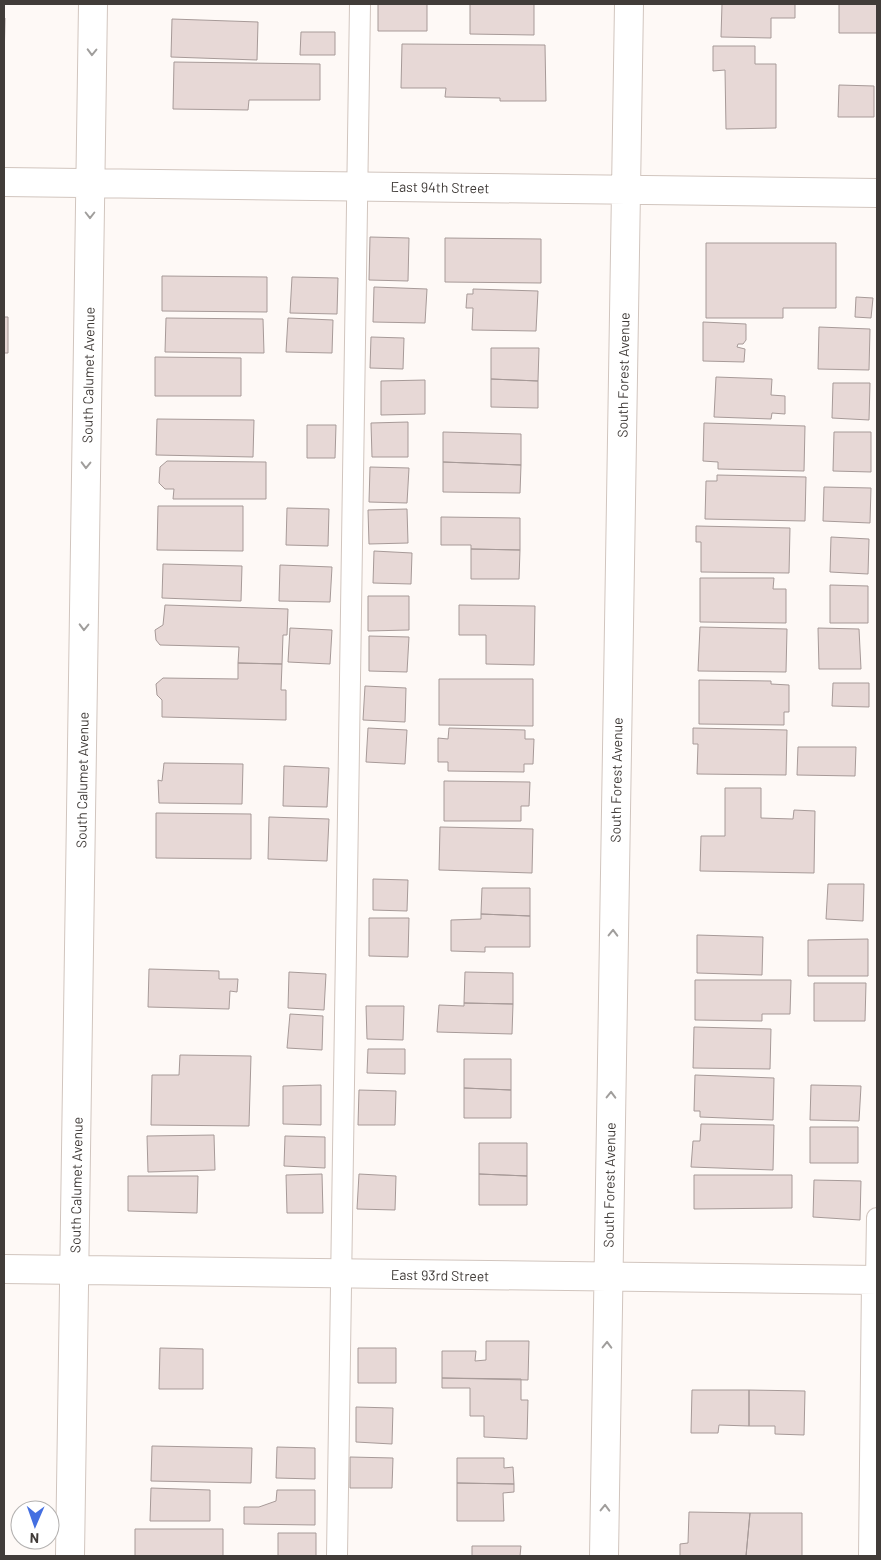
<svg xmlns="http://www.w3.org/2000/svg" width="881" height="1560" viewBox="0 0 881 1560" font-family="Barlow,sans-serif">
  <rect width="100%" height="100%" fill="#fef9f6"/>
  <path fill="#e7d8d6" stroke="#a79a98" d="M378 4H427V31H378Z
    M470 4H534V35L470 34Z
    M722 4H795V18H771V38L721 37Z
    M839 4H877V33H839Z
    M4 18H5L4 65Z
    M172 19 258 22 257 60 171 57Z
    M301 32H335V55H300Z
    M402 44 545 45 546 101H500V98L445 97 446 88H401Z
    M713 46H755V64H776V128L726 129 725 70 713 71Z
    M174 62 320 64V100H249L248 110 173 109Z
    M839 85 874 86V117H838Z
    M370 237 409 238 408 281 369 280Z
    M445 238 541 239V283L445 282Z
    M706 243H836V308H783V318H706Z
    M162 276 267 277V312L162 311Z
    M292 277 338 278 337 314 290 313Z
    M374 287 427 289 425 323 373 322Z
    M473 289 538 291 536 331 472 330 473 308H466L467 294H473Z
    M856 297 873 298 871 318 855 317Z
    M4 317H8V353H4Z
    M166 318 263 319 264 353 165 352Z
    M288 318 333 320 332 353 286 352Z
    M703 322 746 324V340L743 344H738L737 347 745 349 744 362 703 361Z
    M819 327 870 329 869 370 818 369Z
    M371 337 404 338 403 369 370 368Z
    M491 348H539L538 381 491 379Z
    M155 357 241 358V396H155Z
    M716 377 772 379 771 395 785 396V414L772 413 771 419 714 417Z
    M491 379 538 381V408L491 407Z
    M425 380V414L381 415V381Z
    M833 383H870L869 420 832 418Z
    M157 419 254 420 253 457 156 455Z
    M408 422V457H372L371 423Z
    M704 423 805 426 804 471 718 469V462L703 461Z
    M307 425H336L335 458H307Z
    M443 432 521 434V465L443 462Z
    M834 432H871V472L833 471Z
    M167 461 266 462V499H173L174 489H165L159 483 160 467Z
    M443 462 521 465 520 493 443 492Z
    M370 467 409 468 407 503 369 502Z
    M717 475 806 477 805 521 705 519 706 481H717Z
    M824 487 871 488 870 523 823 521Z
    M158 506H243V551L157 550Z
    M287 508 329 509 328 546 286 545Z
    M407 509 408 543 369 544 368 510Z
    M441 517 520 518V550L471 549V545H441Z
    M696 526 790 528 789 573 701 572V542H696Z
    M831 537 869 539 868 574 830 572Z
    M471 549 520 550 519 579H471Z
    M374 551 412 553 411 584 373 583Z
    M163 564 242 566 241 601 162 598Z
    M280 565 332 567 330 602 279 601Z
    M700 578H774L773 589H786V623L700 622Z
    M830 585 868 586V623H830Z
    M368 596H409V630L368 631Z
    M165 605 288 609 287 635H283L282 664 238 663 239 647 160 645 156 640 155 630 163 625Z
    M459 605 535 606 534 665 486 664V635H459Z
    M700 627 787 629 786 672 698 671Z
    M290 628 332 630 330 664 288 662Z
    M818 628 859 629 861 669H819Z
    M369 636 409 637 407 672 369 671Z
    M238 663 282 664 281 690H286V720L162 717V700L157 695 156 684 163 678 238 679Z
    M439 679H533V726L439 725Z
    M699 680 771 681V684L789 685V712H784V725L699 724Z
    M833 683H869V707L832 706Z
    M365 686 406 688 405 722 363 720Z
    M368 728 407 730 405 764 366 762Z
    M449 728 525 730V739H534L533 764H524V772L448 771V762H438V738L448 739Z
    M693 728 787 730 786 775 697 774 698 744H693Z
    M798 747H856L855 776 797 775Z
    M164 763 243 764 242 804 159 803 158 780 162 781Z
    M284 766 329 768 327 807 283 806Z
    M444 781 530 782 529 806H521V821H444Z
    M725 788H761V818L793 819 794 810 815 811 814 873 700 871 701 836H725Z
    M156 813 251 814V859L156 858Z
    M269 817 329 819 327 861 268 859Z
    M440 827 533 829 532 873 439 870Z
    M373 879 408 880 407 911 373 910Z
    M828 884H864L863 921 826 919Z
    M482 888H530V916L481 914Z
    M481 914 530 916V947H485V952L451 951V920L481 919Z
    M369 918H409L408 957 369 956Z
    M697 935 763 937 762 975 697 973Z
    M868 939V976H808V940Z
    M149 969 219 971V979H238L237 992 230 991 229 1009 148 1007Z
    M289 972 326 974 324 1010 288 1008Z
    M465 972 513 973V1004L464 1003Z
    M695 980H791L790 1014H762V1021L695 1020Z
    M814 983H866L865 1021H814Z
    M464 1003 513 1004 512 1034 437 1032 439 1005 464 1006Z
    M366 1006H404L403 1040 367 1039Z
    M290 1014 323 1016 322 1050 287 1048Z
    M694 1027 771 1029 770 1069 693 1068Z
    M368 1049H405V1074L367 1073Z
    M180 1055 251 1056 249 1126 151 1125 152 1075H179Z
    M464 1059H511V1090L464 1088Z
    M695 1075 774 1078 773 1120 700 1117V1111H694Z
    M321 1085V1125L283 1124V1086Z
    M811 1085 861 1086 859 1121 810 1120Z
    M464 1088 511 1090V1118H464Z
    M359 1090 396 1091 395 1125H358Z
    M701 1124 774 1125 773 1170 691 1167 693 1141H700Z
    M810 1127H858V1163H810Z
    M214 1135 215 1170 148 1172 147 1136Z
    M285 1136 325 1137V1168L284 1166Z
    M479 1143H527V1176L479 1174Z
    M322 1174 323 1213H287L286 1175Z
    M359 1174 396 1176 395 1210 357 1209Z
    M479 1174 527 1176V1205H479Z
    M694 1175H792V1208L694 1209Z
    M128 1176H198L197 1213 128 1211Z
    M814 1180 861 1181 860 1220 813 1217Z
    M486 1341H529L528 1380 442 1378V1351H476L475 1361 486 1360Z
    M160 1348 203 1349V1389H159Z
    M358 1348H396V1383H358Z
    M442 1378 521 1379V1400H528L527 1439 484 1437V1416H470V1388H442Z
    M692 1390H749V1426L719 1425 718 1433H691Z
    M749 1390 805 1391 804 1435 775 1434V1426H749Z
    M356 1407 393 1408 392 1444 356 1442Z
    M152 1446 252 1448 251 1483 151 1481Z
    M277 1447 315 1448V1479L276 1478Z
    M350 1457 393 1458 392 1488H350Z
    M457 1458H504V1468L513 1467 514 1484 457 1483Z
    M457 1483 514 1484V1492L503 1493 504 1521H457Z
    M151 1488 210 1490V1521H150Z
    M277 1490H315V1525L244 1524V1507H259L276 1501Z
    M689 1512 750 1513 746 1556H680V1544L688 1543Z
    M750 1513H802V1556H746Z
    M135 1529H223V1556H135Z
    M278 1533H316V1556H278Z
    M472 1546H521L520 1556H472Z"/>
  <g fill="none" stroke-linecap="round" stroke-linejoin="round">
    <g stroke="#d1c5be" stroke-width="22">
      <path id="lane" d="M876 1280 877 1218
        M337 1556 360 4"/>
    </g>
    <g stroke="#d1c5be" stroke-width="30">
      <path id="street" d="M4 182 877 193
        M4 1269 877 1280
        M70 1556 93 4
        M604 1556 629 4
        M873 1556 876 1280"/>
    </g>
    <use href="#lane" stroke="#fff" stroke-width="20"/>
    <use href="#street" stroke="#fff" stroke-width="28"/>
  </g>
  <defs><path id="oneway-chevron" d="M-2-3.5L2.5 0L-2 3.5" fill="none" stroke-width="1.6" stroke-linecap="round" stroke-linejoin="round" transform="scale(1.25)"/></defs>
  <g stroke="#a09e9c">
    <use href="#oneway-chevron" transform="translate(92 52) rotate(91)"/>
    <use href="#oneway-chevron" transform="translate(90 215) rotate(90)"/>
    <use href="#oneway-chevron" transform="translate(86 465) rotate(91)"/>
    <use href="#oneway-chevron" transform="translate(84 627) rotate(91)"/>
    <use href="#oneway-chevron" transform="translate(613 933) rotate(-89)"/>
    <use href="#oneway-chevron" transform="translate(611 1095) rotate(-89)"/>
    <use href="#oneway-chevron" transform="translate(607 1345) rotate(-89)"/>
    <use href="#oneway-chevron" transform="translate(605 1508) rotate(-89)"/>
  </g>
  <g text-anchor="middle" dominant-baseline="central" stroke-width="4.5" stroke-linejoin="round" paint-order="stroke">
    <g font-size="14" fill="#413c39" stroke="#fff">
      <text transform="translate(440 187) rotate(1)">East 94th Street</text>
      <text transform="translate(88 375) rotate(-89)">South Calumet Avenue</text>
      <text transform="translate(623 375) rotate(-89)">South Forest Avenue</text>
      <text transform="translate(82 780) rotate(-89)">South Calumet Avenue</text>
      <text transform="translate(616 780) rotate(-89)">South Forest Avenue</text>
      <text transform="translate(76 1185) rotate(-89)">South Calumet Avenue</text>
      <text transform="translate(609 1185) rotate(-89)">South Forest Avenue</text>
      <text transform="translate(440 1275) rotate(1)">East 93rd Street</text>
    </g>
  </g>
  <rect width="881" height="1560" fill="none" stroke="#413c39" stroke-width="10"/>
  <g transform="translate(35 1525) rotate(182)"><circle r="24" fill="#ffffff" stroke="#b3b1b0"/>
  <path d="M0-4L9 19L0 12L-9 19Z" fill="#446fe1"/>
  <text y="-8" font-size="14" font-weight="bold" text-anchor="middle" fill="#413c39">N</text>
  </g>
</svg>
